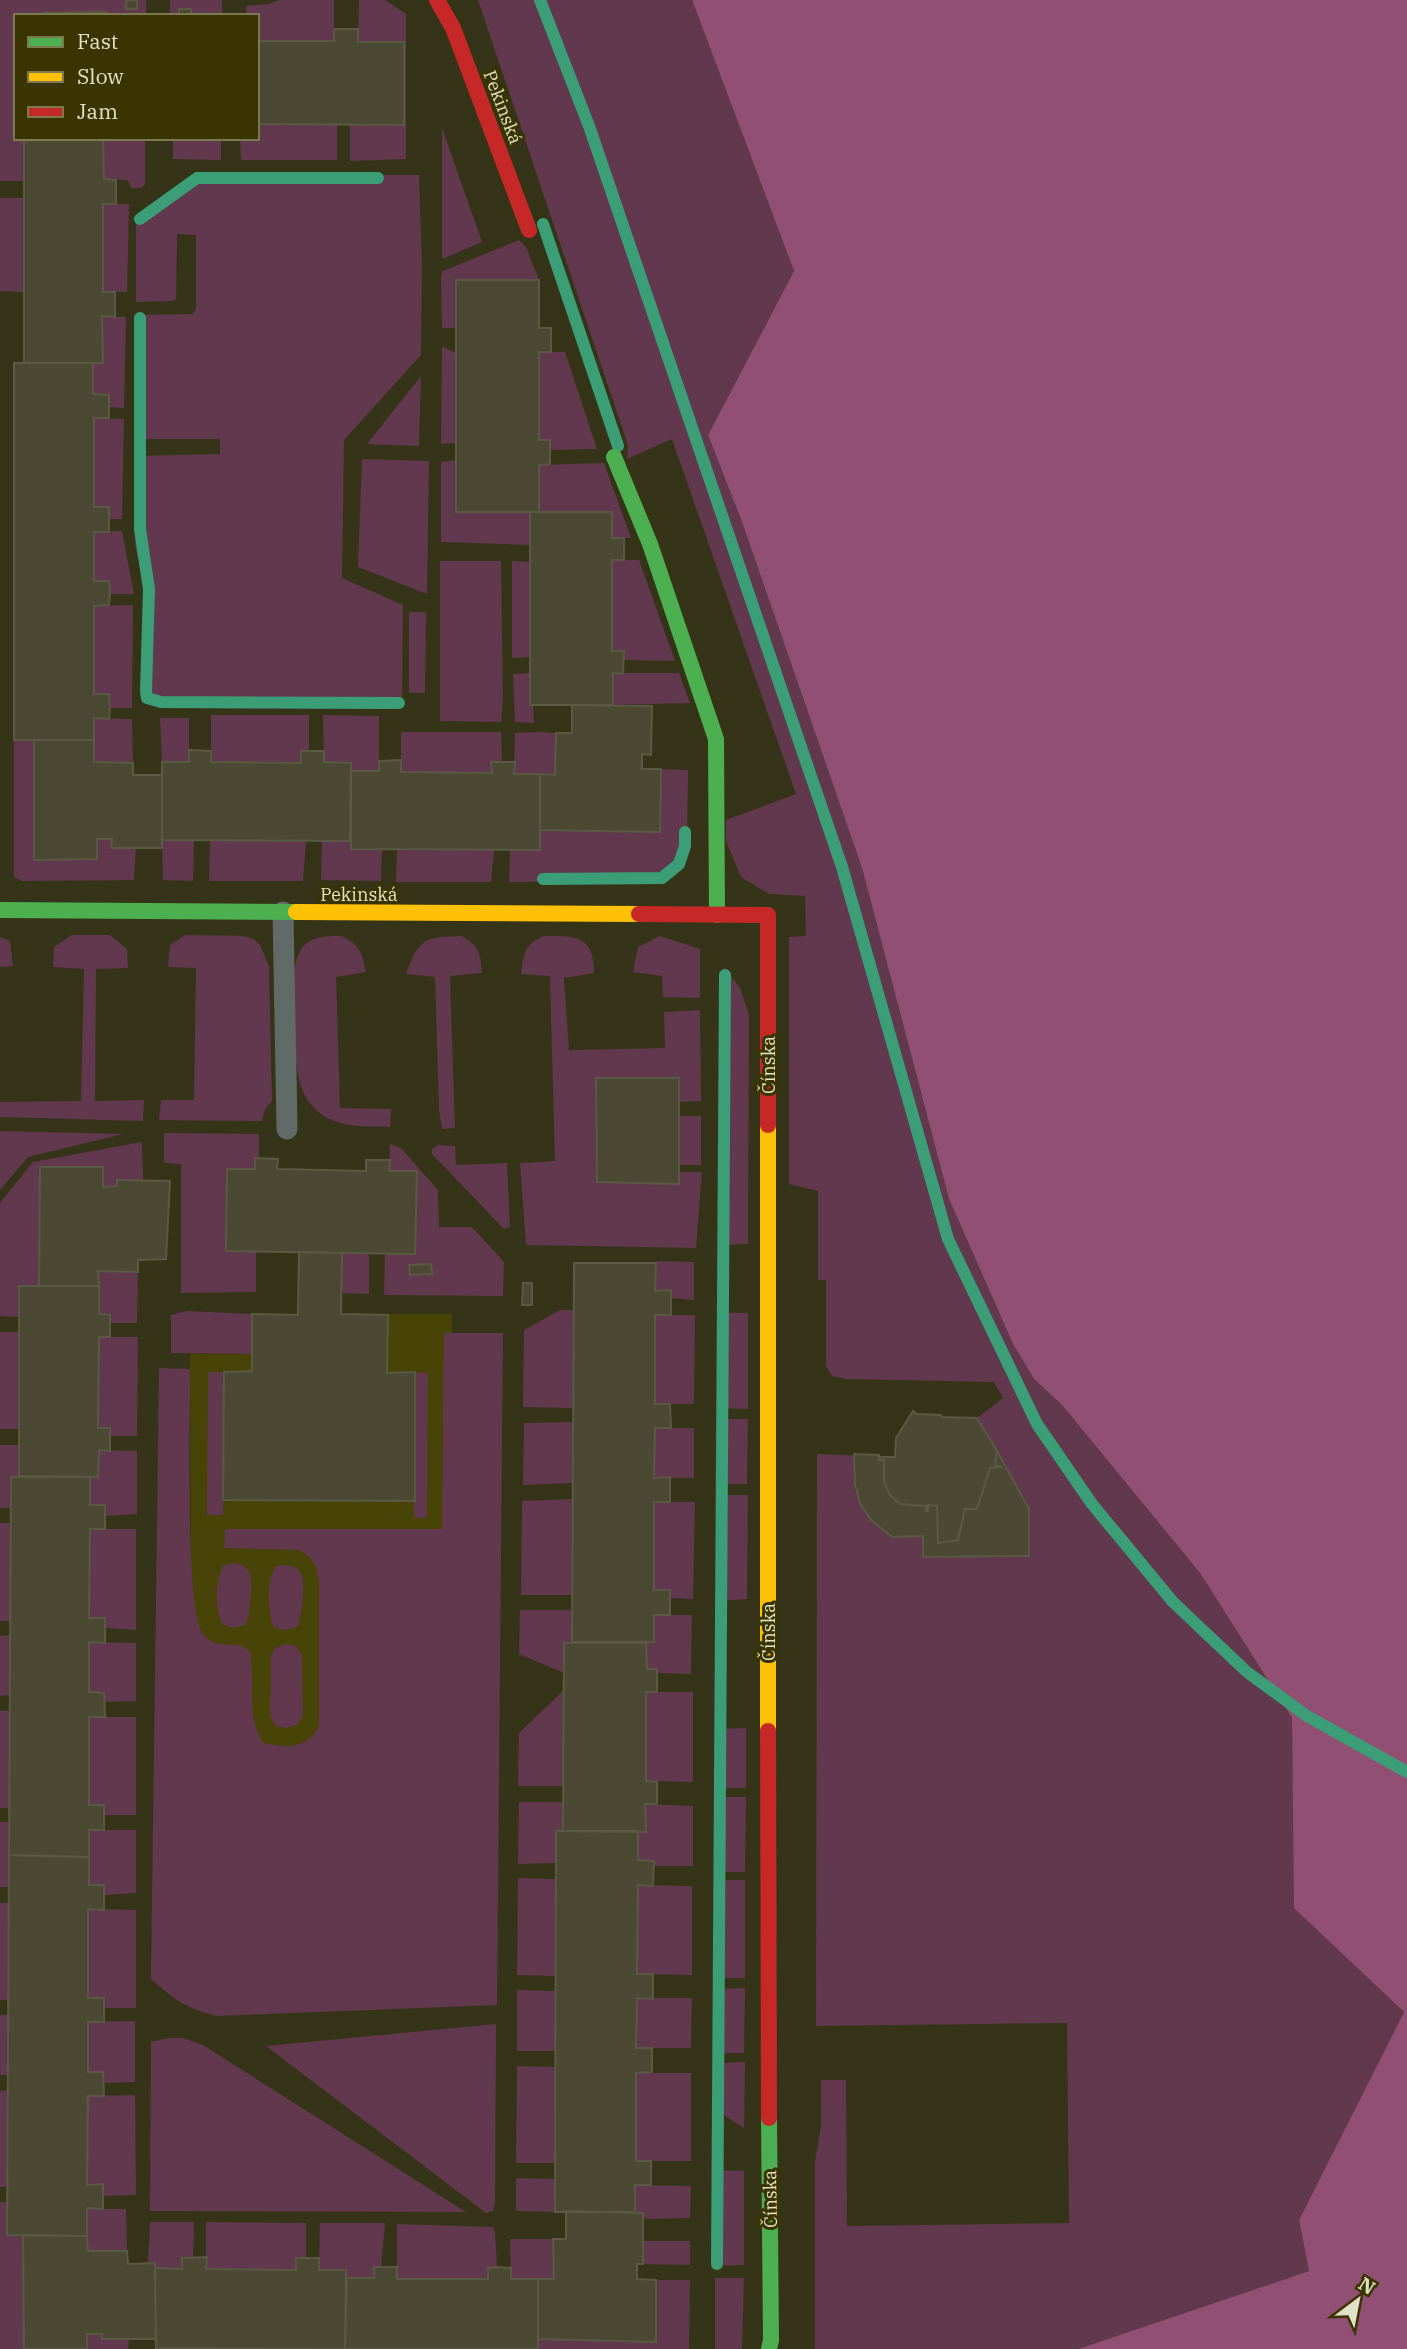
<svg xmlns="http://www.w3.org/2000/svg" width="1407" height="2349" viewBox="0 0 1407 2349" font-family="'IBM Plex Serif',serif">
  <rect width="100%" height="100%" fill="#363418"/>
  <path fill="#484306" d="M252 1314H452V1334L477 1333 455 1977 192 1976 190 1354H252Z"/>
  <path fill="#61384d" d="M0 0H126V9H137V0H146V16H106V12L44 13 43 16H16V138H24L23 181H0Z
    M170 0H222V16H170Z
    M279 0H334V41H257V16H246V6L268 4Z
    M359 0H385L406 14V159L350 161V125H404V42H358Z
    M478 0H692L794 271 708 435 742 522 862 868 949 1199 1013 1344 1034 1379 1062 1405 1200 1573 1292 1718 1295 1908 1404 2012 1299 2220 1309 2271 1078 2349H815V2162L821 2126V2080H846L847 2226 1069 2223 1067 2023 816 2026 817 1454 895 1457 896 1438 913 1411 917 1414 941 1415 942 1417 977 1418 1003 1398 994 1382 846 1379 832 1376 826 1366V1280H818V1191L789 1184V937L806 936 805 896 769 894 741 877 726 841V820L796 794 672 439 627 459 628 445Z
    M257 124 337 125V160H241L240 138H257Z
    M442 128 482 242 442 259Z
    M103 138H145V185L141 188H131L128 180 104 179Z
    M173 138H221V160L173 159Z
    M196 175H419L422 267 421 355 344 440 342 578 403 605 402 706 160 705 146 701 142 694 145 593 135 545 136 456 220 454V439H136V315L193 314 196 308V235L177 234 176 299 173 301 136 302V217Z
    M0 198H23V292L0 291Z
    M103 204H129L127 292H103Z
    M519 240 526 247 539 280H457L456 328H442L441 276 443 271Z
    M102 316 126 317 124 408 109 407V395L93 394V363L103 362Z
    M442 346 456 353V443L441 444Z
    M539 352H565L597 449 550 450V440H539Z
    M421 376 419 446 367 444Z
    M94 418 124 419 122 519H109V507H94Z
    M362 459 429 461 427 594 358 567Z
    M457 460V512H530V545L441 542V462Z
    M604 463 631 538H612V512H539V465Z
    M122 531 134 594H110L109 582 94 581V532Z
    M612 560H639L675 661 623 660V651H612Z
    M440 561H501L503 702 501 722 440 721Z
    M512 561 530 562V657L512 658Z
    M133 605 132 708H109V694H94V606Z
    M409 612H426L425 693H409Z
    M530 673 531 705H533L534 723 515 722 513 674Z
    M613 673H679L690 703 613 705Z
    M211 715H309V751L301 763 211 762Z
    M323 715 379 716V771H351L324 762Z
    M94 718 132 719 133 763 94 762Z
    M160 718H189V762H162Z
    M401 732H501L502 762H492V773L401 772Z
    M540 732 556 733 555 775 514 774 515 733Z
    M14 740H34V859H96L97 839H112L111 847 136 848 134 880 22 881 14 877Z
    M661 769 688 770 687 846 681 867 663 881 509 882 510 849 540 830Z
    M162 840H194L193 881 163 880Z
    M210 840 306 841 303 881H209Z
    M322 841H350L351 849H382L381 881 321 880Z
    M397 849 494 850 491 882H396Z
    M72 935H110L127 949 128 968 96 969 95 1101 144 1100 143 1121 0 1117V1102L81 1101 84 969 53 967 54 947Z
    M185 935 244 936 253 939 260 945 269 966 272 1101 265 1109 262 1121 159 1120 161 1100H194L196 968 168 967 170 945Z
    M341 936C360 944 362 953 366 972L336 977 340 1108 391 1109 390 1127C371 1126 349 1128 332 1120 289 1102 296 1049 295 1011 295 991 290 965 302 948 311 936 327 936 341 936Z
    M462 936C480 947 480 952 482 973L450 976 455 1128 442 1129 439 1109 435 977 406 974C419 938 424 937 462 936Z
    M544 936C576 936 594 935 594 973L564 978 569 1050 665 1048 664 1012 700 1010 701 1101 679 1102 678 1078 596 1079 597 1182 678 1183V1172H702L696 1248 526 1245 520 1163 555 1161 550 976 521 974C524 954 524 944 544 936Z
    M660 936 700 949V998L663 997 662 976 633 972 638 947Z
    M0 937 10 941 13 966 0 967Z
    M723 966 740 988 749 1015 748 1244 721 1245Z
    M679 1116H701V1165H679Z
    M0 1131 123 1134 28 1157 0 1190Z
    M164 1133 259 1134V1158H255V1169H227L226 1250 256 1251V1292L181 1293V1164L164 1163Z
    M142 1142 143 1180H118L117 1186 103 1187V1167H40L39 1286 19 1317 0 1316V1203L33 1162Z
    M390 1144 401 1148 438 1190 439 1227H472L504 1262 503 1296 384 1295 385 1253H415L417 1172 389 1171Z
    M438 1145 455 1146 456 1165 507 1163 510 1227 504 1229 432 1154V1149Z
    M342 1253H369V1294L342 1293Z
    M656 1261 694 1262V1300L671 1298V1290L655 1291Z
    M98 1271 138 1272 137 1323H110V1315L99 1314Z
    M560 1310H573V1408L523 1407 524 1330Z
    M187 1311 252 1314V1354L171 1353V1315Z
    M720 1313H748V1409L720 1408Z
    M655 1315H695L694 1404H655Z
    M0 1332H19V1429H0Z
    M444 1333H503L497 2005 216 2016C185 2008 175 2000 151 1979L159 1368 190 1369C191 1411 184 1610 203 1634 218 1653 238 1637 250 1652 256 1686 245 1711 263 1743 287 1748 307 1749 319 1726V1580C316 1565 313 1556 298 1550L224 1548 225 1529H442Z
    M99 1337H138L137 1436H109L98 1428Z
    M208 1372H224L223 1515H207Z
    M415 1372 428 1373 427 1518H414Z
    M719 1419H748L747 1484H719Z
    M573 1422 572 1483 523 1485 524 1423Z
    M655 1428H694V1478H654Z
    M0 1445H19V1476L11 1477V1508H0Z
    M99 1450 137 1451V1514L105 1516 90 1505V1477H98Z
    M719 1495H748L747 1599 718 1601Z
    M572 1499V1595H521L522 1501Z
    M654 1502H695L693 1599 670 1598 654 1590Z
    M0 1523H11L10 1621H0Z
    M90 1529H136V1630L105 1628 89 1618Z
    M235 1563C241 1564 246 1566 249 1572 254 1582 250 1616 245 1625L234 1628 223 1625C214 1610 215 1579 224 1565Z
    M287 1565C293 1566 299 1568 301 1574 306 1584 302 1618 297 1627L286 1630 274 1628C267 1612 266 1581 276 1566Z
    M520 1610H572V1642L564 1643V1673L519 1654Z
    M654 1615H692L691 1674 657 1673V1669H647L646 1643 654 1642Z
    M10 1635V1695L0 1696V1636Z
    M89 1642 136 1643V1701L104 1702V1693L89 1692Z
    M285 1644 296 1646 302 1655 303 1716 297 1725 286 1728 276 1726 270 1716 271 1655 275 1648Z
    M564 1690V1786H518L519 1733Z
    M646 1692H693V1782L646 1781Z
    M10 1710 9 1808H0V1711Z
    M89 1717H136V1815H104V1805H89Z
    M746 1728V1788H717L718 1729Z
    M717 1797H746L745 1872H717Z
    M519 1802H564L563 1831 556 1863 518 1864Z
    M645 1804 693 1806V1866H654V1861L638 1860V1831H646Z
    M0 1822H9V1887H0Z
    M89 1830H136V1893L104 1895V1885H89Z
    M518 1878 556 1879V1976L517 1975Z
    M717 1880H745V1978H716Z
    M638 1885 692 1886V1975L637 1974Z
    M0 1903H8V2000H0Z
    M88 1909 136 1910V2008H104V1998H88Z
    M745 1988 744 2053H715L716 1989Z
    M517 1990 556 1991 555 2051H517Z
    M637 1998H692L691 2048H636Z
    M0 2015H8L7 2075H0Z
    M135 2021V2082L103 2083V2072H88V2022Z
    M496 2024 495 2203 493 2211 486 2213 266 2046Z
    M168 2038H183L203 2045 466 2212 150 2211 151 2042Z
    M745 2062 744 2128 716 2110V2063Z
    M517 2066 556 2067 555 2163H516Z
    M636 2073H691V2161H636Z
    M7 2090V2187H0V2091Z
    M135 2095 136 2195 103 2196V2184L88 2185V2096Z
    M715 2170 744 2171V2265L715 2266Z
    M516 2178 555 2179V2212L516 2211Z
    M635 2185 691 2186 690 2218 643 2219V2213L635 2212Z
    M0 2202H7V2235H23L24 2349H0Z
    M87 2209H126L127 2251H88Z
    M150 2222H194L193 2258H182V2269L155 2268V2263L148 2264Z
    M206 2222 306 2223V2258H296V2270L206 2269Z
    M320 2223H385L381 2267H374V2278H347L346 2270H319Z
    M397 2224 493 2227 495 2232 497 2267 488 2268V2279H397Z
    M510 2239H553L554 2279H511Z
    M643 2241H690V2265L643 2264Z
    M715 2278H744L742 2349H715Z
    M656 2280H690L689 2349H538V2339L655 2342Z
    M87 2334H102V2339H129L128 2349H87Z"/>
  <path fill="#914f73" d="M692 0H1407V2349H1078L1309 2271 1299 2220 1404 2012 1294 1908 1292 1718 1200 1573 1062 1405 1034 1379 1013 1344 949 1199 862 868 742 522 708 435 794 271Z"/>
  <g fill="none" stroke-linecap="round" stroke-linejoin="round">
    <path stroke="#3c9e76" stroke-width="12" d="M540 0 589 126 842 867 948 1239 1037 1424 1092 1504 1173 1602 1247 1672 1307 1716 1407 1772
      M140 219 197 178H378
      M543 224 618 446
      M140 318V529L149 589 146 691 147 698 161 702 399 703
      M543 879 662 878 679 864 685 846V832
      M717 2264 725 975"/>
  </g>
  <path fill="#4b4933" stroke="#5a5943" stroke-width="2" d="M126 0H137V9H126Z
    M179 9H191V16H179Z
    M106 12V16H43V13Z
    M334 29H358V42H404V125L257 124V41H334Z
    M24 138H103L104 179 116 180V204H103V292H115V317L102 316 103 363H24Z
    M456 280H539V328H551V352H539V440H550V464L539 465V512H456Z
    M14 363H93V394L109 395V418H94V507H109V532H94V581H109L110 594 109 605 94 606V694H109L110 711 109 719 94 718V740H14Z
    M530 512H612V538H624V560H612V651H624L623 674 613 673V705H530Z
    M572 705 652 706 651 755 642 754V769H661L660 832 540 830V774L555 775 556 733H572Z
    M34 740H94V762L133 763V775H162V848H111L112 839H97V859L34 860Z
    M189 750 211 751V762L301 763V751H324V762L351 763 350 841 162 840V762H189Z
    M401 760V772L492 773 491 762H515L514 774H540V850L351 849V771H379V761Z
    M596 1078H679V1184L597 1182Z
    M255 1158 278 1159 277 1169 366 1171V1160H390L389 1171H417L415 1254 226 1251 227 1169H255Z
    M40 1167H103V1187L117 1186V1180L170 1181 166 1259 138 1260V1272L98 1271 99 1286H39Z
    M299 1252 342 1253 341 1314 388 1315 387 1373 415 1372V1501L223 1500 224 1372 252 1371V1314L298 1315Z
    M574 1263H656L655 1291 671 1290V1315H655V1404H670L671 1428H655L654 1478 670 1477V1502H654V1590H670V1615H654V1642H572Z
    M431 1264 432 1274 410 1275 409 1265Z
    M523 1283H532V1305H522Z
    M19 1286H99V1314L110 1315V1337H99L98 1428H110V1451L99 1450 98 1477 19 1476Z
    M913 1411 917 1414 941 1415 942 1417 977 1418 997 1451 995 1466H1002L990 1468 977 1509H965L958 1540 938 1543 937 1506 928 1505V1511H926V1506L900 1504 890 1495 884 1482V1460H879L880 1457H895L896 1438Z
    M997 1451 1029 1509V1556L923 1557V1536L892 1537 871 1520 860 1503 855 1484 854 1454 879 1455V1460H884V1482L890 1495 900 1504 926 1506V1511H928V1505L937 1506 938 1543 958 1540 965 1509H977L990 1468 1002 1467 995 1466Z
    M11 1477H90V1505H105V1529H90L89 1618H105V1643L89 1642V1692L104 1693 105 1717H89V1805H104V1830H89V1857L9 1855Z
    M564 1643H646L647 1669H657V1692H646V1781L657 1782V1804H645L646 1832 563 1831Z
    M556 1831H638V1860L654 1861 653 1886 638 1885 637 1974H653V1999L637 1998 636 2048H652V2072L636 2073V2161H651V2185H635V2212H555Z
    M9 1855 89 1857V1885H104V1910L88 1909V1998H104V2022H88V2072H103L104 2096H88L87 2185 103 2184V2209L87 2208V2236L7 2235Z
    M566 2211 643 2213V2264H637V2279L656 2280V2342L538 2339V2279H554L553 2239H566Z
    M23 2235 87 2236 88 2251H127L128 2264 155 2263 156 2339H102V2334H87V2349H24Z
    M207 2257 206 2269 296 2270V2258H319V2270H346L345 2349 156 2348 155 2268 182 2269V2258Z
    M374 2267H397V2279H488V2268L497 2267 511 2268V2279H538V2349H345L347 2278H374Z"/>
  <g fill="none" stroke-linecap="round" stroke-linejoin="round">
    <path stroke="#606a66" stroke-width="21" d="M283 912 287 1129"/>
    <path stroke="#4caf50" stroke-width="16" d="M614 457 650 544 716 739 717 915
      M0 910 296 912
      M769 2118 771 2340 769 2349"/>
    <path stroke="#ffc107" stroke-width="16" d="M296 912 639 914
      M768 1125V1731"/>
    <path stroke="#c62828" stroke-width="16" d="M437 0 453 28 529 230
      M639 914 768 915V1125
      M768 1731 769 2118"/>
  </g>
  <g text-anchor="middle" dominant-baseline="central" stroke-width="6" stroke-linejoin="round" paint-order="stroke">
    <g font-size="18" fill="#e2e0c6" stroke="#393400">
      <text transform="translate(503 107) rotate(69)">Pekinská</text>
      <text x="359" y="894">Pekinská</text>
      <text transform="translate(768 1065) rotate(-90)">Čínska</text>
      <text transform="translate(768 1632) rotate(-90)">Čínska</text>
      <text transform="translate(770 2199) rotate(-91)">Čínska</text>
    </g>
  </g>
  <rect x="14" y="14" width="245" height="126" fill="#393400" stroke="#7d794f" stroke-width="2"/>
  <rect x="28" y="37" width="35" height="10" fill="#4caf50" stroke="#7d794f" stroke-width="2"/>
  <text x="77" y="49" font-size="21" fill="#e2e0c6">Fast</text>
  <rect x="28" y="72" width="35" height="10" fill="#ffc107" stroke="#7d794f" stroke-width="2"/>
  <text x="77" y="84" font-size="21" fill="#e2e0c6">Slow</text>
  <rect x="28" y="107" width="35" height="10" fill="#c62828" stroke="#7d794f" stroke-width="2"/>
  <text x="77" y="119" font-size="21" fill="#e2e0c6">Jam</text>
  <g transform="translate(1358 2300) rotate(32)" stroke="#393400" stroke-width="5" paint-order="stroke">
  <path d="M0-5L12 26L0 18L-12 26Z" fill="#e2e0c6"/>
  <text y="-10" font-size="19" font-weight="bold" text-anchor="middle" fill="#e2e0c6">N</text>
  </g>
</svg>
